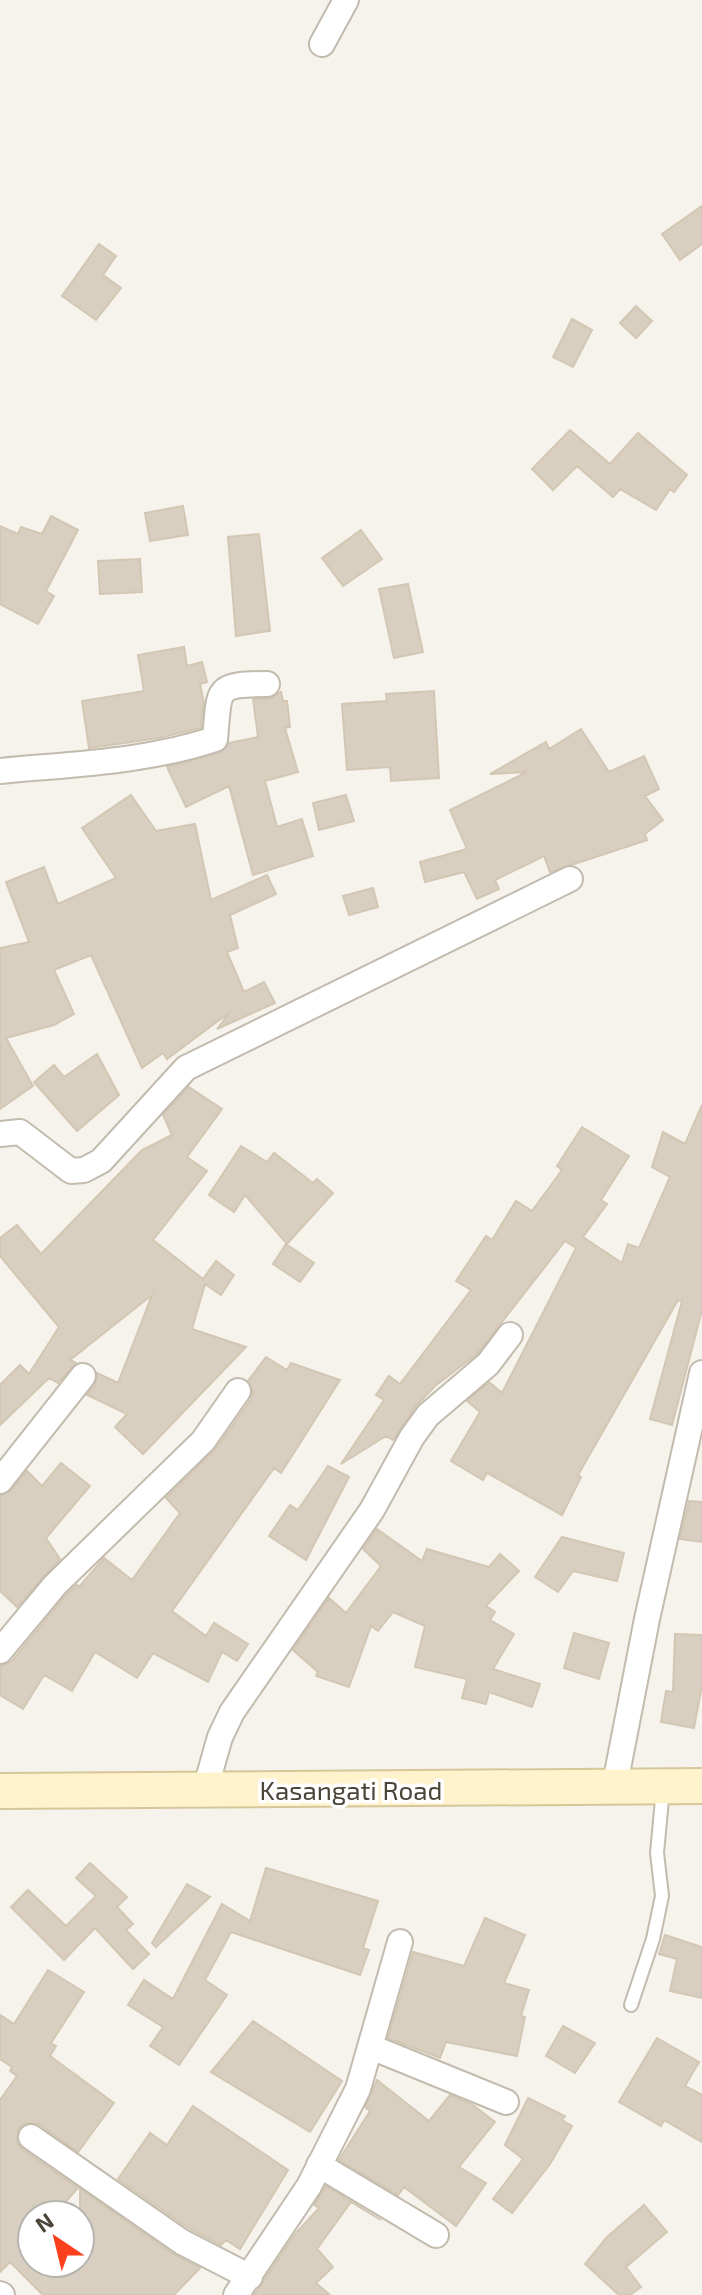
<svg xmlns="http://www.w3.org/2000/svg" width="702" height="2295" viewBox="0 0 702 2295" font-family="'Exo 2',sans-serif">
  <rect width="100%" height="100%" fill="#f6f3ec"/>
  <path fill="#d8cfc1" stroke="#d3c7b4" stroke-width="2" d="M702 206V244L680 260 662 234Z
    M99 244 116 256 103 275 121 288 96 320 62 296Z
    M636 306 652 321 636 338 620 323Z
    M572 319 592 330 573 367 553 357Z
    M570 430 610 464 638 433 687 475 674 492 670 489 656 510 620 489 613 497 577 466 553 490 532 469Z
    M183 506 188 535 150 541 145 513Z
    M51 516 78 530 46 591 54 596 38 624 0 604V526L18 534 21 527 42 534Z
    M361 530 382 559 343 586 322 558Z
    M259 534 270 631 236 636 228 537Z
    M140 559 142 592 100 594 98 561Z
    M408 584 423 652 394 658 379 589Z
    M184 647 187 666 202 662 207 682 200 684 204 703 201 728 159 738 89 748 82 701 144 691 138 655Z
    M434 691 439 778 391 781 390 767 347 770 342 704 387 701 386 694Z
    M281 692 283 701H287L290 727 285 728 298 772 265 781 277 827 302 819 313 856 253 875 229 786 186 807 167 767 219 753 229 743 258 737 253 699H268Z
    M581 729 609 772 644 756 659 789 645 796 663 820 645 834 647 840 550 872 544 856 495 880 499 889 477 899 464 872 425 882 420 862 467 849 450 810 527 772 490 774 546 742 549 749Z
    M131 795 156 831 195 824 211 900 267 875 276 894 230 915 238 948 227 952 244 992 264 982 275 1003 217 1029 230 1012 167 1059 163 1053 142 1068 91 955 54 970 74 1014 54 1025 6 1038 33 1086 0 1109V948L29 942 6 882 44 867 58 904 116 878 82 828Z
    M346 795 354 821 319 830 313 803Z
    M373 888 378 907 349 915 343 896Z
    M97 1054 119 1095 77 1131 34 1082 54 1065 64 1077Z
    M189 1087 222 1109 187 1157 207 1171 153 1240 203 1279 216 1261 234 1275 221 1295 205 1284 192 1329 246 1347 143 1454 115 1427 127 1414 87 1395 95 1385 97 1373 118 1383 152 1295 70 1360 76 1363 58 1383 49 1378 0 1425V1385L20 1365 29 1374 59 1327 0 1256V1238L17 1225 41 1254 142 1150 172 1135 163 1115Z
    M702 1105V1310L672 1425 650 1419 682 1301 678 1300 578 1475 581 1477 562 1515 487 1473 483 1480 451 1461 480 1412 467 1401 489 1382 502 1393 576 1248 565 1241 477 1354 435 1386 416 1406 393 1440 386 1436 341 1464 384 1400 376 1395 389 1376 400 1384 471 1290 456 1281 486 1236 492 1240 516 1201 532 1211 562 1170 557 1166 582 1127 629 1156 601 1200 607 1204 583 1237 622 1263 628 1244 639 1248 670 1177 652 1167 663 1132 685 1144Z
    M241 1146 267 1162 274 1153 313 1183 317 1179 333 1193 287 1244 245 1195 234 1212 209 1195Z
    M286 1244 314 1263 300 1282 273 1264Z
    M266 1357 287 1370 291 1363 340 1380 281 1473 274 1468 172 1611 206 1636 214 1623 248 1644 237 1661 222 1652 208 1682 153 1653 137 1678 95 1652 72 1691 44 1675 23 1709 0 1695 1 1666 12 1661 66 1595 77 1585 79 1587 104 1558 132 1580 180 1513 166 1498 215 1450 251 1399 253 1392 248 1381Z
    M61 1463 90 1486 46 1538 60 1559 17 1607 0 1591V1496L11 1491 27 1471 42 1486Z
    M328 1466 349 1477 306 1560 269 1536 290 1505 298 1510Z
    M689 1501 702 1502V1542L680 1539Z
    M377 1529 422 1561 427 1549 489 1567 500 1554 519 1571 486 1606 495 1612 490 1620 514 1634 493 1669 540 1684 532 1707 489 1692 486 1704 462 1698 467 1679 415 1667 425 1626 393 1612 378 1631 371 1626 349 1687 316 1676 318 1672 293 1650 329 1598 346 1613 381 1566 363 1549Z
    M562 1537 624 1553 617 1581 573 1571 558 1592 535 1577Z
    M574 1633 609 1643 599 1679 564 1668Z
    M675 1634 702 1635V1685L694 1728 661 1722 666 1691 673 1692Z
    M90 1863 127 1897 117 1907 133 1924 126 1930 149 1954 133 1969 95 1928 64 1960 11 1907 28 1890 66 1926 96 1896 76 1878Z
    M266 1868 378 1901 363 1948 369 1950 360 1975 231 1932 205 1980 227 1995 179 2065 150 2046 163 2027 128 2005 144 1980 173 1999 222 1904 250 1921Z
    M187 1884 210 1897 156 1947 152 1943Z
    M485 1918 525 1935 504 1983 529 1990 521 2016 525 2017 517 2056 446 2042 440 2058 388 2038 413 1952 464 1966Z
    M665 1935 702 1947V1998L670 1991 677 1959 659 1954Z
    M48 1970 84 1992 51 2043 56 2046 50 2056 114 2103 78 2152 39 2124 25 2123 18 2129 17 2143 22 2149 78 2188 54 2215H32V2263H80V2189L173 2254 200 2268 174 2295H43L10 2262 0 2272V2100L17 2076 10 2071 12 2067 0 2059V2015L14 2024Z
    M253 2021 342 2081 310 2132 211 2072Z
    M563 2026 595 2043 575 2073 546 2056Z
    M657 2038 699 2062 685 2086 702 2095V2142L664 2120 661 2126 619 2102Z
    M377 2080 429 2121 450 2095 473 2105 495 2122 459 2167 486 2183 456 2226 404 2187 398 2195 339 2160 370 2111 365 2107Z
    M528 2098 565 2116 562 2120 572 2126 550 2164 512 2213 493 2199 523 2159 505 2145Z
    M193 2106 288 2170 240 2249 226 2240 221 2245 190 2229 118 2179 150 2133 167 2145Z
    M326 2186 381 2220 351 2202 317 2249 333 2267 316 2283 330 2295H254L295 2234 319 2208 314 2205Z
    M644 2205 667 2232 626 2267 641 2287 630 2295H619L585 2264 607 2237Z"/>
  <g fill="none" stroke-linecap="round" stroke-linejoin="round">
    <g stroke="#c2bbae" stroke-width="16">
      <path id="lane" d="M631 2005 653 1939 662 1896 657 1853 663 1789"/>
    </g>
    <g stroke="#c2bbae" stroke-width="28">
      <path id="street" d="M322 44 346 0
        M0 771C72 764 146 762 215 739 220 689 213 684 267 684
        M0 1134 20 1132 71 1171 84 1170 101 1161 186 1068 570 879
        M0 1481 83 1376
        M0 1651 55 1585 203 1441 238 1391
        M614 1789 647 1619 702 1373
        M205 1790 220 1737 232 1712 372 1510 412 1437 428 1415 488 1364 510 1335
        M371 2047 506 2102
        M31 2137 182 2242 250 2277
        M319 2165 436 2235
        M0 2294 2 2295
        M236 2295 309 2186 358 2089 400 1942"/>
    </g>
    <g stroke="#d6c79b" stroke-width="38">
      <path id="secondary" d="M0 1791 702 1786"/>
    </g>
    <use href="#lane" stroke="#fff" stroke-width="12"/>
    <use href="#street" stroke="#fff" stroke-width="24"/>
    <use href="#secondary" stroke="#fff3cd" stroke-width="34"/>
  </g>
  <g text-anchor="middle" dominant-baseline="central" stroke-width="7" stroke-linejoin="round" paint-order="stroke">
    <g font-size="26" fill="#4b4439" stroke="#fff">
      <text x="351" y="1789">Kasangati Road</text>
    </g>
  </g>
  <g transform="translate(56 2239) rotate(325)"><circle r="38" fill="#ffffff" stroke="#b7b4b0" stroke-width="2"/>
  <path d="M0-6L14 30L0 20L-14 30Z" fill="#fc3f1d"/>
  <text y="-12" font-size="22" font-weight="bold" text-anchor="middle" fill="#4b4439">N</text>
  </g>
</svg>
